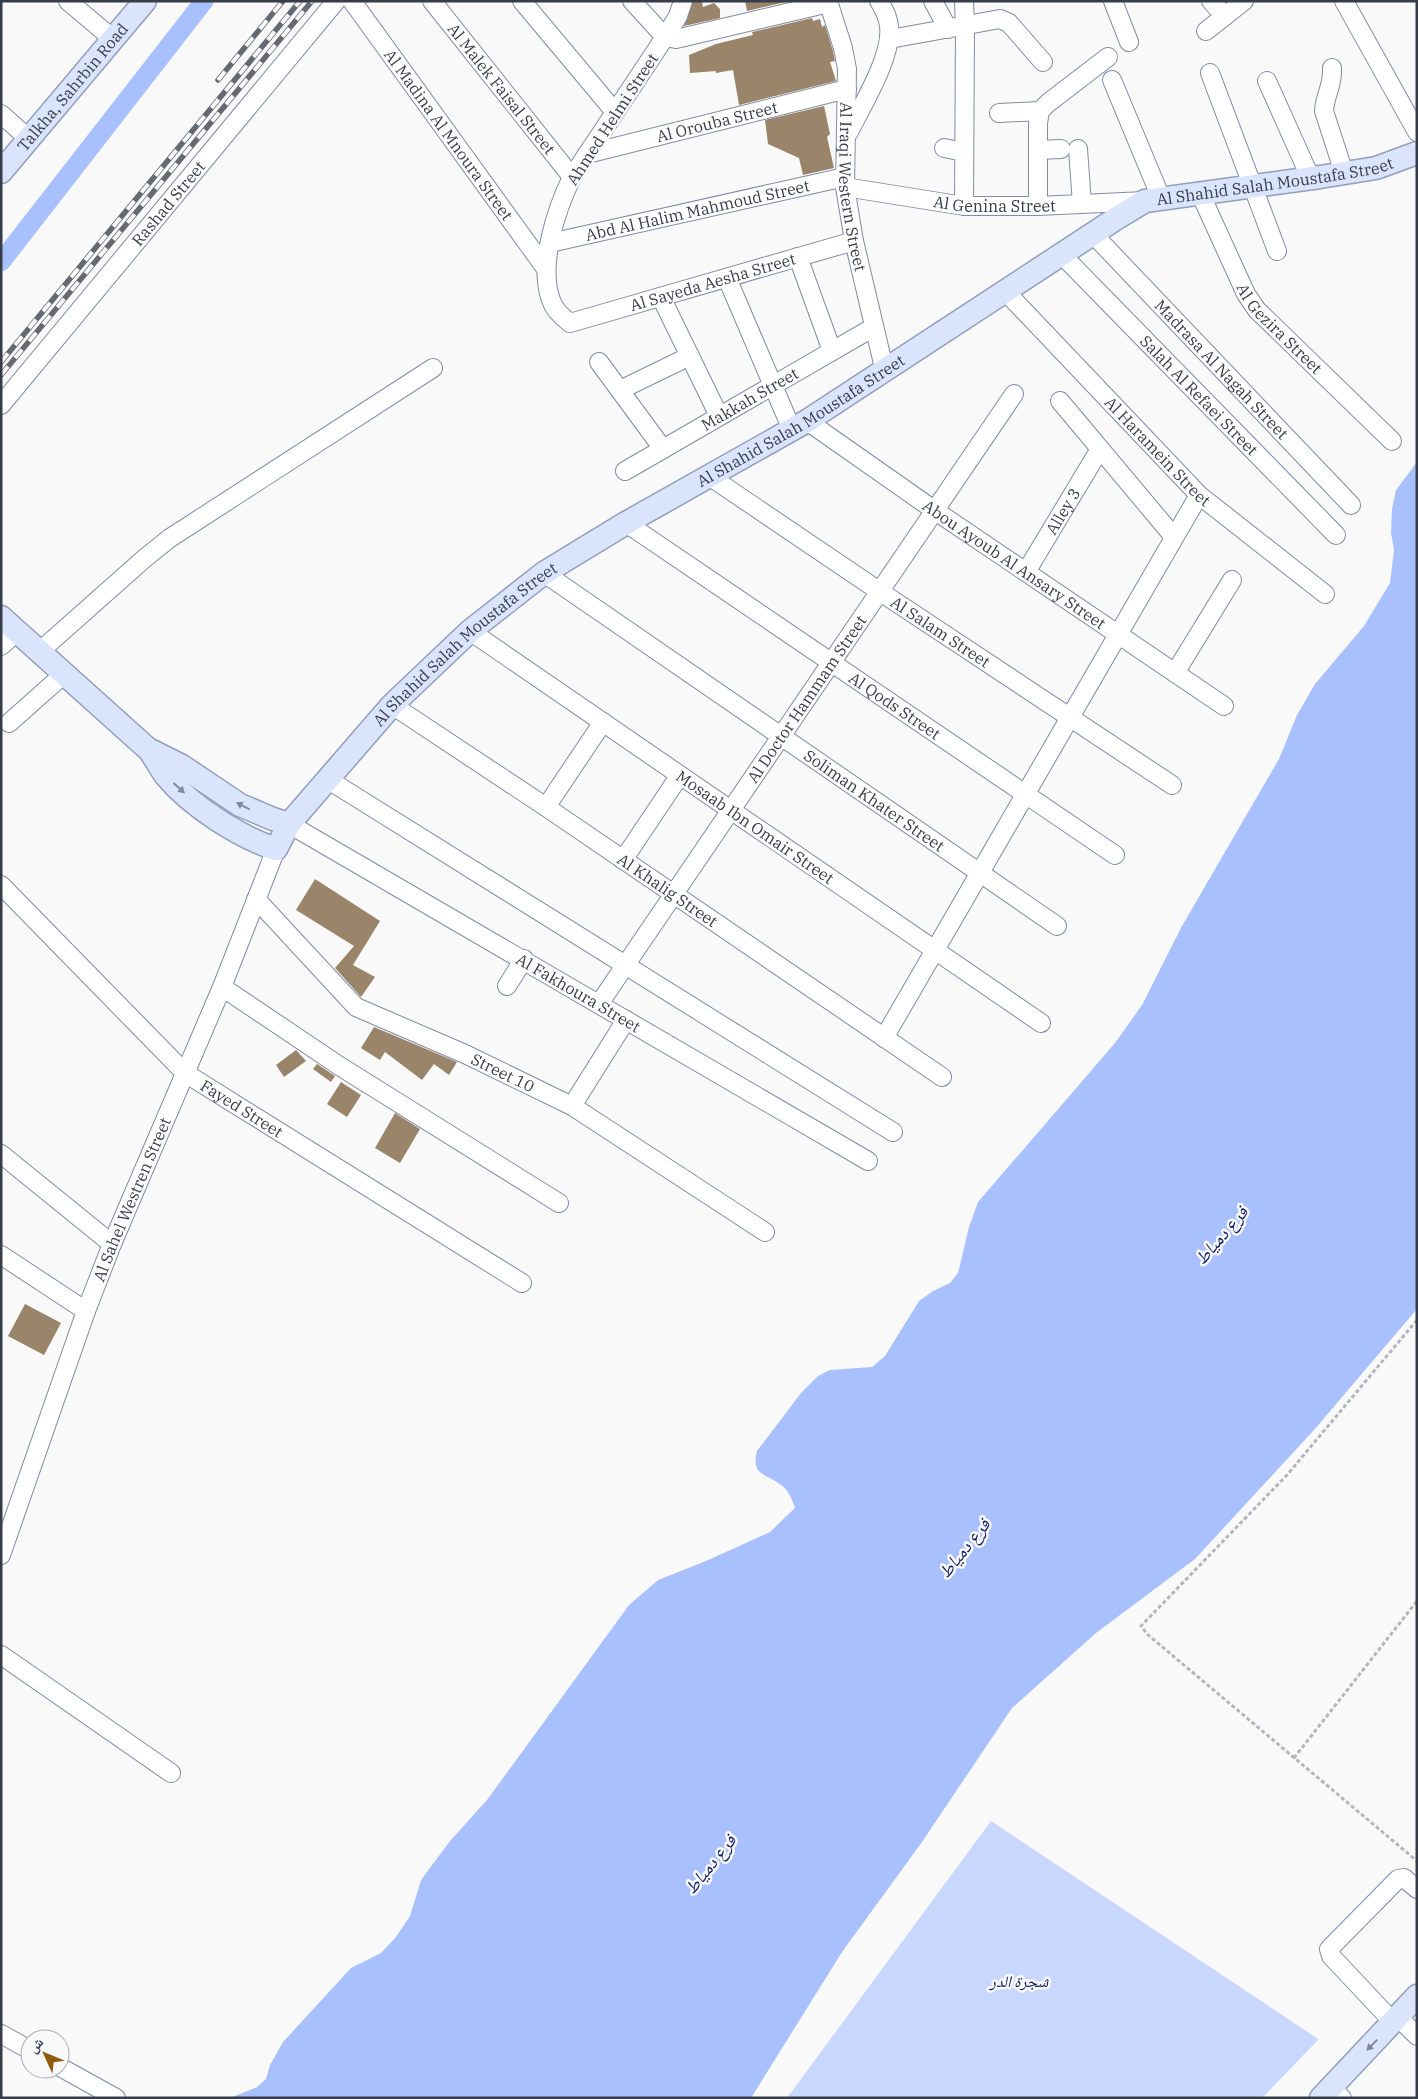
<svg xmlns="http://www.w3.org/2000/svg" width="1418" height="2099" viewBox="0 0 1418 2099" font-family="'IBM Plex Serif','Noto Naskh Arabic',serif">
  <rect width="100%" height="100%" fill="#f9f9f9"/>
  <path fill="#c8d7fe" d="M991 1821 1318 2039H1319L1262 2098H787Z"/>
  <path fill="#a8c0fd" d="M1417 462V1309L1314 1430 1195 1559 1096 1633 1012 1708 922 1842 842 1952 751 2098H230L257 2087 266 2079 270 2065 283 2042 351 1968 381 1953 396 1937 410 1916 421 1880 450 1841 487 1800 629 1605 658 1580 706 1561 770 1532 795 1508C792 1499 789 1491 781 1485 765 1473 751 1476 757 1451L801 1393 818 1376 830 1370 872 1367 885 1356 919 1301 933 1291 950 1283 958 1273 969 1227 978 1202 1115 1043 1142 1005 1182 926 1279 759 1297 715 1315 684 1364 626 1390 583 1394 550 1391 533 1392 509 1396 490Z"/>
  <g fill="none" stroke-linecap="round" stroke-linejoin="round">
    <path stroke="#a8c0fd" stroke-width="19" d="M1 262 204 1"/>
  </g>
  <path fill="#9a846a" d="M693 1H702L703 7 714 3 720 9V18L684 26Z
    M745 1H790L747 11Z
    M812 18 813 21 820 19 822 27 825 25 833 51 835 61 830 62 836 81 739 105 733 70 716 73V71L690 73 689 55 716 44 753 35 752 32Z
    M824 106 830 134 827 137 834 168 803 175 799 158 768 144 765 120Z
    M315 879 380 921 353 965 375 977 361 997 335 968 354 946 296 910Z
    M374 1027 457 1062 449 1075 434 1064 422 1080 385 1052 380 1060 361 1048Z
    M296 1050 306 1061 284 1077 276 1065Z
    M317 1064 335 1076 331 1082 313 1069Z
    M341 1082 361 1095 347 1117 327 1104Z
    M395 1113 420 1129 400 1163 375 1148Z
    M25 1304 61 1323 44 1355 8 1336Z"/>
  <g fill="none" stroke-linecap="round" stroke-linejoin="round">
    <g stroke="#7f8ba7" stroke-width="20">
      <g id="minor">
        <path d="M68 1 113 39"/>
        <path id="s1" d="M352 1 546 269"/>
        <path id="s2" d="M432 1 572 177"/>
        <path d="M522 1 615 112"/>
        <path d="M632 1 665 37 676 39 829 3"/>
        <path id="s3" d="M683 1 678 16 665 37 572 177C556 210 538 264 551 300 554 310 562 317 570 323L854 241"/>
        <path id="s4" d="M828 1 843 48 847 69 845 187 854 241 885 372"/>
        <path d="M933 1 948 29"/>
        <path d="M1113 1 1129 42"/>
        <path d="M1211 1 1225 16"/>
        <path d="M1344 1 1417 132"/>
        <path d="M1206 31 1244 1"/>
        <path d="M890 39 1000 19 1009 23 1043 62"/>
        <path d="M1332 68C1333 87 1325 94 1324 111L1344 173"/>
        <path d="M1210 73 1277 251"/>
        <path d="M1112 80 1161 198"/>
        <path d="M1267 81 1311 179"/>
        <path d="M999 113 1040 111"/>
        <path d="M1 114 29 139"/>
        <path d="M849 132C862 105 893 56 889 26 888 17 884 9 879 1"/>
        <path d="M944 148 964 152"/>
        <path d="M1078 149 1082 204"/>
        <path d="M1038 150 1061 149"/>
        <path id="s5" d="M587 154 847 89"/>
        <path id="s6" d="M845 187 964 206H1038L1145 201"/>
        <path id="s7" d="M1200 193 1246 294 1257 310 1392 441"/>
        <path d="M964 206 965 26 964 1"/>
        <path d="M1038 206V123L1040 111 1048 103 1108 57"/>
        <path id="s8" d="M1092 233 1351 505"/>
        <path id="s9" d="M550 243 845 177"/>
        <path id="s10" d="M1062 255 1336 535"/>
        <path d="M798 257 832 351"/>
        <path d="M727 278 792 430"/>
        <path id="s11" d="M1006 292 1199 495 1325 594"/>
        <path d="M661 297 719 416"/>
        <path d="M599 362 663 449"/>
        <path d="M620 390 690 356"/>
        <path d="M1060 401 1174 537"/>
        <path id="s12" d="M1 405 336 1"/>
        <path id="s13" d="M807 421 934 510 1224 706"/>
        <path id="s14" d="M625 471 874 327"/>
        <path id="s15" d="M709 476 879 591 1172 785"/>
        <path id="s16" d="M626 523 1115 855"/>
        <path id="s17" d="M1026 572 1100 449"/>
        <path id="s18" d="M544 573 1057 926"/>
        <path id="s19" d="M470 631 1041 1023"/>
        <path d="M1 646 17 632"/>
        <path d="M39 652 145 558 170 538 433 368"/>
        <path d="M1175 673 1232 580"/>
        <path id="s20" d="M392 705 546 807 942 1077"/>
        <path d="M9 723 64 674"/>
        <path d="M327 779 893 1132"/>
        <path d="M546 807 603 722"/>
        <path id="s21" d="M289 824 868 1161"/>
        <path d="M623 860 680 775"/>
        <path id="s22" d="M1 885 185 1073 522 1283"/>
        <path id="s23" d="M256 899 356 1007 465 1054 572 1106 765 1232"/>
        <path d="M507 986 524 959"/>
        <path d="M222 987 341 1067 559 1203"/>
        <path id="s24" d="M599 1004 1014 394"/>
        <path d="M884 1038 1199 495"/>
        <path d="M572 1106 626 1020"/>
        <path d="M1 1154 112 1244"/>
        <path d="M1 1255 86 1311"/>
        <path id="s25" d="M1 1555 86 1311 112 1244 222 987 276 849"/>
        <path d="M1 1655 171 1773"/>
        <path d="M1398 2017 1417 2036"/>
        <path d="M1393 2022 1331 1956 1329 1949 1398 1879 1404 1878 1417 1889"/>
        <path d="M1 2034 30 2050"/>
        <path d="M60 2067 116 2098"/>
        <path d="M1331 2087 1342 2098"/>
      </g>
    </g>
    <g stroke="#919ebc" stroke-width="25">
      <g id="major">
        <path id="s26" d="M1 172 145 1"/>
        <path id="s27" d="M1 617 149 750C155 758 160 768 166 776 191 806 239 837 276 849L289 824 392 705 470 631 544 573 626 523 807 421 1117 218 1145 201 1320 177 1376 168 1417 153"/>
        <path d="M150 750 182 766 240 805 273 819 289 824"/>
        <path d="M1321 2098 1417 1996"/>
      </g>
    </g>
    <path stroke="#b4b6bb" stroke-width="3" stroke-dasharray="4 2.5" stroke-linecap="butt" d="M1417 1320 1287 1475 1141 1626 1147 1634 1417 1861
      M1294 1758 1417 1601"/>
    <use href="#minor" stroke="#fff" stroke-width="18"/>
    <use href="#major" stroke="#dae4fc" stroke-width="22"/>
    <g stroke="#656972" stroke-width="5.5">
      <path id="rail" d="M218 80 283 1
        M1 362 300 1
        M1 375 312 1"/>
    </g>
    <use href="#rail" stroke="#f9f9f9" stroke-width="4" stroke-dasharray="11" stroke-linecap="butt"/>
  </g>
  <defs><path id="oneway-solid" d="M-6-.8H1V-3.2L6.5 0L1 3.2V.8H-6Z" transform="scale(1.25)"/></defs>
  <g fill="#80889a">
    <use href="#oneway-solid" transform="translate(179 788) rotate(42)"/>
    <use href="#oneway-solid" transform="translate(243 806) rotate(-153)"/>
    <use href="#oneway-solid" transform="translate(1372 2045) rotate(134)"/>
  </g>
  <g text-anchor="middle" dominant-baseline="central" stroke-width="5" stroke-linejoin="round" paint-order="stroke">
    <g font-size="16" fill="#373c49" stroke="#f9f9f9">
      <text stroke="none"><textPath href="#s26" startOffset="111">Talkha, Sahrbin Road</textPath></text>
      <text stroke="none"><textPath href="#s2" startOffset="112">Al Malek Faisal Street</textPath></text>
      <text transform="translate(612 119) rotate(-57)">Ahmed Helmi Street</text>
      <text stroke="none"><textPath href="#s5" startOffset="134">Al Orouba Street</textPath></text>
      <text stroke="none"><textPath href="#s1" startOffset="165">Al Madina Al Mnoura Street</textPath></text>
      <text stroke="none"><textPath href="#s27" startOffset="1589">Al Shahid Salah Moustafa Street</textPath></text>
      <text stroke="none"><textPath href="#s4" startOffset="189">Al Iraqi Western Street</textPath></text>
      <text stroke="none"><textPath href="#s6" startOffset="151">Al Genina Street</textPath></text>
      <text stroke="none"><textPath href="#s12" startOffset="262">Rashad Street</textPath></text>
      <text stroke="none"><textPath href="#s9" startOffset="151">Abd Al Halim Mahmoud Street</textPath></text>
      <text stroke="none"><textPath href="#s3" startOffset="515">Al Sayeda Aesha Street</textPath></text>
      <text stroke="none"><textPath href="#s7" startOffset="159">Al Gezira Street</textPath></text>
      <text stroke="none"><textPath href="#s8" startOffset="188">Madrasa Al Nagah Street</textPath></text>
      <text stroke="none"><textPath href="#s10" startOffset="196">Salah Al Refaei Street</textPath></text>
      <text stroke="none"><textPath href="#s14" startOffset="144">Makkah Street</textPath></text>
      <text stroke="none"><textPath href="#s27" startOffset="1049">Al Shahid Salah Moustafa Street</textPath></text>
      <text stroke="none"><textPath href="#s11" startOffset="220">Al Haramein Street</textPath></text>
      <text stroke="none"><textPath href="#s17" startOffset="71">Alley 3</textPath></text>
      <text stroke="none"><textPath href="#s13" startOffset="252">Abou Ayoub Al Ansary Street</textPath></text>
      <text stroke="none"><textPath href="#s15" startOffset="279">Al Salam Street</textPath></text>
      <text stroke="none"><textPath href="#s27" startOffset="644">Al Shahid Salah Moustafa Street</textPath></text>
      <text stroke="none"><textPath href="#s24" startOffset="369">Al Doctor Hammam Street</textPath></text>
      <text stroke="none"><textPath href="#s16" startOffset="325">Al Qods Street</textPath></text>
      <text stroke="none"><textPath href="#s18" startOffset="401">Soliman Khater Street</textPath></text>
      <text stroke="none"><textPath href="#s19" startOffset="346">Mosaab Ibn Omair Street</textPath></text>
      <text stroke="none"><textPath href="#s20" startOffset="332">Al Khalig Street</textPath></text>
      <text stroke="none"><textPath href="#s21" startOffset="335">Al Fakhoura Street</textPath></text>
      <text stroke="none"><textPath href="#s23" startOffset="308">Street 10</textPath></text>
      <text stroke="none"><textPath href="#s22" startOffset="330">Fayed Street</textPath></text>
      <text stroke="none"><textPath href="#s25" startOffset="379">Al Sahel Westren Street</textPath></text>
    </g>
    <g font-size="16" font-style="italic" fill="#112064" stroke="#f9f9f9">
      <text x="1019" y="1981">شجرة الدر</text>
    </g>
    <g font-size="18" font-style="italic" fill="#112064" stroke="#f9f9f9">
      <text transform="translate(1221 1235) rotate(-49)">فرع دمياط</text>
      <text transform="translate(964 1548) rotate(-51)">فرع دمياط</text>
      <text transform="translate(710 1864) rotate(-51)">فرع دمياط</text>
    </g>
  </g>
  <rect width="1418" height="2099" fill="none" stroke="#373c49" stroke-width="5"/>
  <g transform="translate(45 2054) rotate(314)"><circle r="24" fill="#f9f9f9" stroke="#abadb3"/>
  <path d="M0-4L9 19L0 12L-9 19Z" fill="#8f5c0c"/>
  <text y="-8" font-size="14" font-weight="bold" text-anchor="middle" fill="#373c49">ش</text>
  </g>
</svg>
